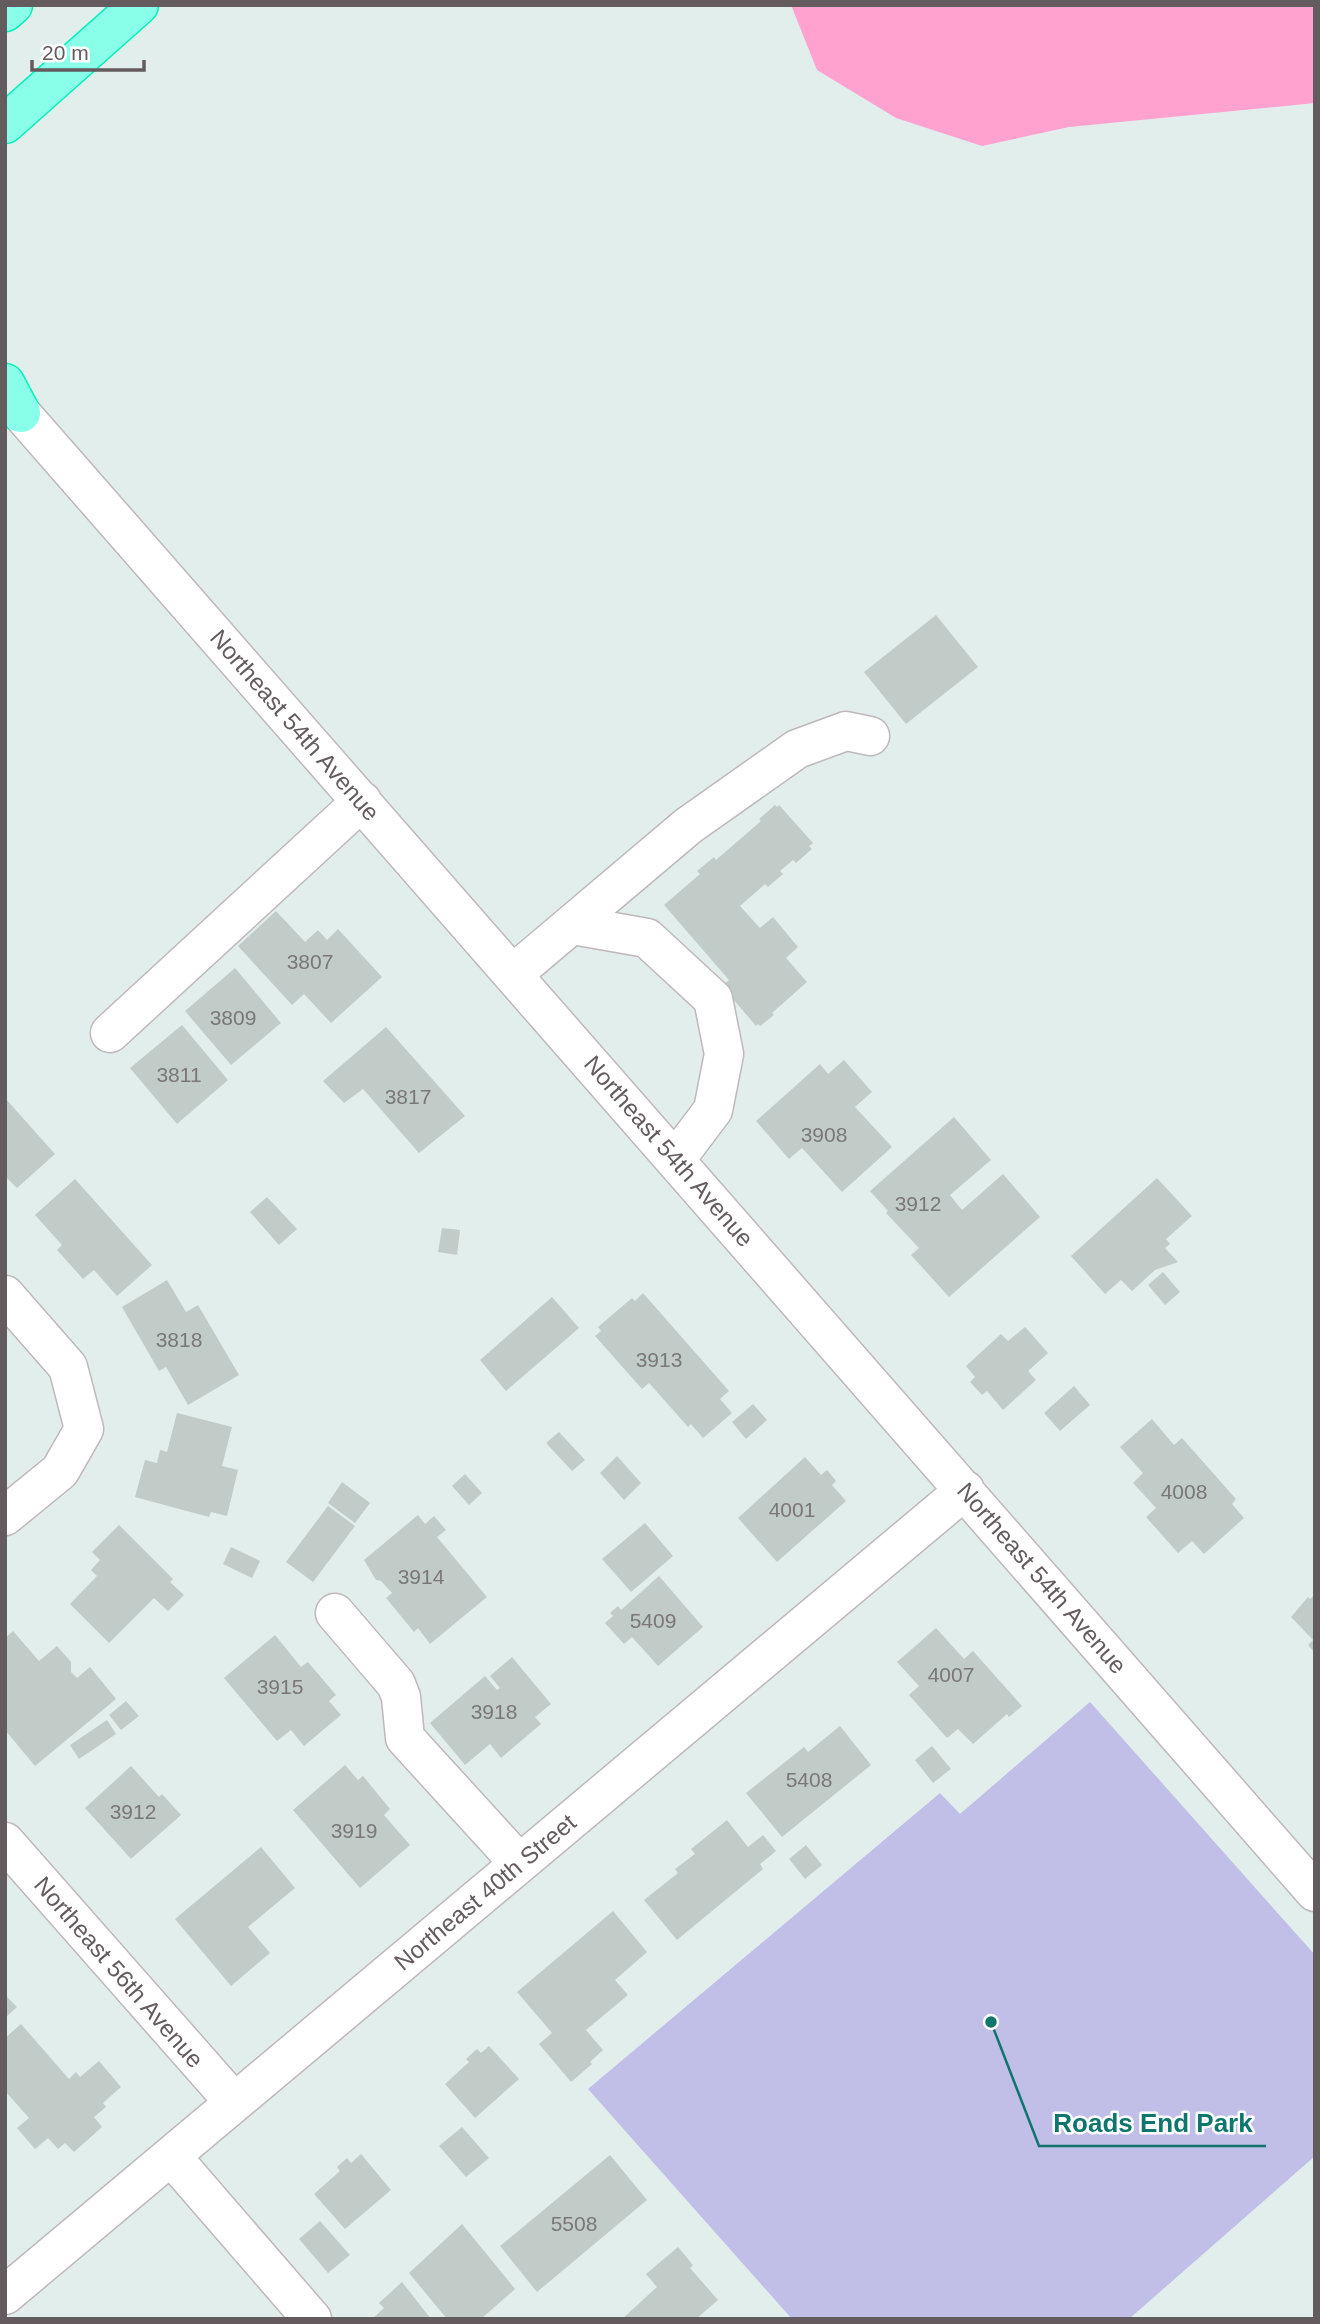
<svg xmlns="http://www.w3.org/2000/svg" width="1320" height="2324" viewBox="0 0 1320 2324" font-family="Arial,sans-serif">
  <rect width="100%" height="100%" fill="#e2eeec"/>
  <path fill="#c1bee7" d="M1090 1702 1315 1955V2156L1129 2319H792L588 2089 940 1793 960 1814Z"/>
  <path fill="#ffa2cf" d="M791 5H1315V103L1069 127 982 146 896 118 817 70Z"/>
  <path fill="#c1ccc9" d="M936 615 978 667 906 724 864 672Z
    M775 805 777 807 779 805 813 843 809 846 812 849 796 863 793 860 780 871 783 874 768 887 765 884 740 906 760 928 773 917 798 947 786 958 807 982 772 1013 774 1015 760 1026 758 1024 756 1026 722 986 729 980 664 905 700 874 697 871 714 857 716 860 761 821 759 819Z
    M276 911 305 942 318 930 327 940 338 929 382 977 331 1023 304 994 292 1005 238 946Z
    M235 968 281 1023 231 1065 185 1011Z
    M182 1025 228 1080 177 1124 130 1068Z
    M386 1027 465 1116 419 1153 363 1089 344 1103 323 1081Z
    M844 1060 872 1092 855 1107 892 1147 842 1192 802 1148 789 1159 756 1121 820 1064 828 1074Z
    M5 1098 55 1154 17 1188 5 1176Z
    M954 1117 991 1160 950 1195 962 1210 1003 1174 1040 1217 949 1297 911 1255 919 1248 886 1213 888 1211 870 1191Z
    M1157 1178 1192 1216 1166 1239 1170 1244 1165 1248 1178 1262 1155 1270 1132 1291 1121 1280 1105 1294 1071 1256Z
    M75 1179 152 1265 117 1296 94 1270 83 1279 57 1250 62 1245 35 1215Z
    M267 1197 297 1229 279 1245 250 1212Z
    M442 1228 460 1230 457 1255 438 1252Z
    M1163 1272 1180 1292 1165 1305 1148 1285Z
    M167 1280 186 1312 198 1305 239 1375 188 1405 166 1367 159 1371 122 1307Z
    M643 1293 729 1391 720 1399 732 1413 703 1438 691 1424 688 1427 649 1383 642 1389 595 1336 601 1331 598 1327 632 1298 635 1301Z
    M552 1297 579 1328 506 1391 480 1360Z
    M1025 1327 1048 1353 1028 1371 1036 1380 1003 1410 987 1391 982 1395 970 1382 975 1377 966 1366 1001 1334 1008 1341Z
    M1074 1386 1090 1405 1060 1431 1044 1413Z
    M753 1404 767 1420 746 1439 732 1422Z
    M177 1413 232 1427 222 1466 238 1470 227 1516 211 1512 209 1517 135 1497 145 1460 157 1463 160 1450 167 1452Z
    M1152 1419 1174 1445 1182 1438 1236 1499 1232 1504 1244 1518 1204 1554 1192 1541 1178 1553 1146 1517 1156 1508 1133 1483 1143 1473 1120 1447Z
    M559 1432 585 1460 572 1471 546 1443Z
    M617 1456 641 1483 624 1500 600 1473Z
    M805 1457 821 1475 827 1470 836 1481 832 1485 846 1501 777 1562 738 1518Z
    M465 1474 482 1493 469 1505 452 1486Z
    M342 1482 370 1503 355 1523 328 1503Z
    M328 1506 355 1526 313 1582 286 1562Z
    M418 1515 425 1524 434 1516 446 1530 437 1537 487 1597 430 1644 418 1628 414 1632 386 1598 392 1593 381 1581 376 1580 364 1560Z
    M645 1523 673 1556 631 1592 602 1559Z
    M119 1525 173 1579 170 1582 184 1595 168 1611 154 1598 109 1643 70 1604 97 1576 91 1570 100 1560 92 1552Z
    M231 1547 260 1561 252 1578 223 1564Z
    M659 1576 703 1627 658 1666 632 1637 624 1644 605 1623 613 1616 610 1613 618 1606 621 1610Z
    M1315 1594V1653L1308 1645 1313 1640 1291 1617 1308 1597 1310 1599Z
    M936 1628 964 1659 973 1651 1022 1706 1009 1717 1007 1714 973 1744 958 1729 947 1738 909 1695 919 1686 897 1662Z
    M13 1631 39 1661 57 1646 71 1662V1672L77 1678 90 1667 116 1699 35 1766 5 1730V1638Z
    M275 1635 301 1667 308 1662 336 1695 329 1701 341 1715 304 1746 291 1730 277 1741 224 1678Z
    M512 1657 551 1704 535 1717 541 1724 501 1758 490 1744 465 1765 430 1723 485 1676 497 1690 500 1688 490 1676Z
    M126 1701 139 1716 121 1730 109 1715Z
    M107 1720 116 1734 79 1759 70 1745Z
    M840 1726 871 1765 782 1837 746 1793 804 1747 808 1752Z
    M932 1746 951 1769 933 1783 915 1760Z
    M345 1765 358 1780 363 1776 390 1809 384 1815 410 1845 360 1888 293 1810Z
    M131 1766 159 1797 162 1794 181 1815 131 1859 85 1808Z
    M727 1820 748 1847 763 1835 776 1851 760 1864 763 1869 677 1940 644 1900 678 1873 675 1869 695 1854 691 1849Z
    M806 1845 822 1865 805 1879 789 1859Z
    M261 1847 295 1888 248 1927 270 1953 231 1986 175 1919Z
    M613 1911 647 1952 615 1980 628 1995 586 2030 603 2050 590 2062 592 2064 571 2082 539 2044 552 2033 517 1992Z
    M5 1995 17 2007 5 2018Z
    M21 2024 69 2079 76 2072 80 2077 99 2061 121 2087 103 2103 106 2107 94 2117 102 2127 74 2152 65 2143 58 2149 48 2138 35 2149 17 2128 29 2118 5 2091V2038Z
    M489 2046 519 2079 475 2118 445 2084 469 2062 466 2059 477 2049 481 2053Z
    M462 2127 489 2158 466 2177 439 2146Z
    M361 2154 391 2190 345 2229 314 2194 340 2171 337 2167 347 2158 351 2163Z
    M610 2155 647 2200 537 2292 500 2246Z
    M320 2221 350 2255 328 2273 299 2239Z
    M462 2224 515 2289 481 2319H447L409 2273Z
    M678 2247 693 2265 690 2268 718 2300 696 2319H622L657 2287 646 2274Z
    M402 2282 431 2319H372L384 2308 379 2303Z"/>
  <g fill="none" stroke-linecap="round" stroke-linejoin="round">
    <g stroke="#bfb8ba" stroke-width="41">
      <path id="minor" d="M21 413 1315 1892
        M573 925 647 938 713 999 724 1054 713 1110 676 1159
        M513 974 688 826 797 749 846 731 870 736
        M110 1033 362 801
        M5 1295 68 1367 84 1429 60 1471 5 1516
        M335 1613 396 1684 401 1697 405 1738 519 1863
        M5 1842 234 2102
        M171 2156 312 2319
        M5 2295 965 1490"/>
    </g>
    <g stroke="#00f1b9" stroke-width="41">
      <path id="highway" d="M5 12 13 5
        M5 124 139 5
        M5 383 21 413"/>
    </g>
    <use href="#minor" stroke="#fff" stroke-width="38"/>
    <use href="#highway" stroke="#89ffea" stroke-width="38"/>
  </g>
  <g text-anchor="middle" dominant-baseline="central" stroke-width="5" stroke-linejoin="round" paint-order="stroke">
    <g font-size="21" fill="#7b7779">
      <text x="310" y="961">3807</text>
      <text x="233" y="1017">3809</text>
      <text x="179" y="1074">3811</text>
      <text x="408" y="1096">3817</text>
      <text x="824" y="1134">3908</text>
      <text x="918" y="1203">3912</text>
      <text x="179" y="1339">3818</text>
      <text x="659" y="1359">3913</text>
      <text x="1184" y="1491">4008</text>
      <text x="792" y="1509">4001</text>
      <text x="421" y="1576">3914</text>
      <text x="653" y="1620">5409</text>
      <text x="951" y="1674">4007</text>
      <text x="280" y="1686">3915</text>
      <text x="494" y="1711">3918</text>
      <text x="809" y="1779">5408</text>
      <text x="133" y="1811">3912</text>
      <text x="354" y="1830">3919</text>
      <text x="574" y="2223">5508</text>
    </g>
    <g font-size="24" fill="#645b5e" stroke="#fff">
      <text transform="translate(295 725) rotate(49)">Northeast 54th Avenue</text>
      <text transform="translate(669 1151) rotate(49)">Northeast 54th Avenue</text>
      <text transform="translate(1042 1578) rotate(49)">Northeast 54th Avenue</text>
      <text transform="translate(485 1892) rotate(-40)">Northeast 40th Street</text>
      <text transform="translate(119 1972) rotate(49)">Northeast 56th Avenue</text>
    </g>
  </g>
  <path fill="none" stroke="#0f766e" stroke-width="2.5" d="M991 2022L1039 2146H1266"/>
  <circle fill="#0f766e" stroke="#fff" stroke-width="2.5" cx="991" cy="2022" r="7"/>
  <g font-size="26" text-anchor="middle" font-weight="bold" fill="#0f766e" stroke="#fff" stroke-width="5" stroke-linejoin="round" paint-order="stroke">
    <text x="1153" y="2132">Roads End Park</text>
  </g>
  <rect width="1320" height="2324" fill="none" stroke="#645b5e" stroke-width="14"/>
  <path d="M32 60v10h112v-10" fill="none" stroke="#645b5e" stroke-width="3.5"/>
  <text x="42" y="60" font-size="21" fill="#645b5e" stroke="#ffffff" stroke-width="5" paint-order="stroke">20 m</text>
</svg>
